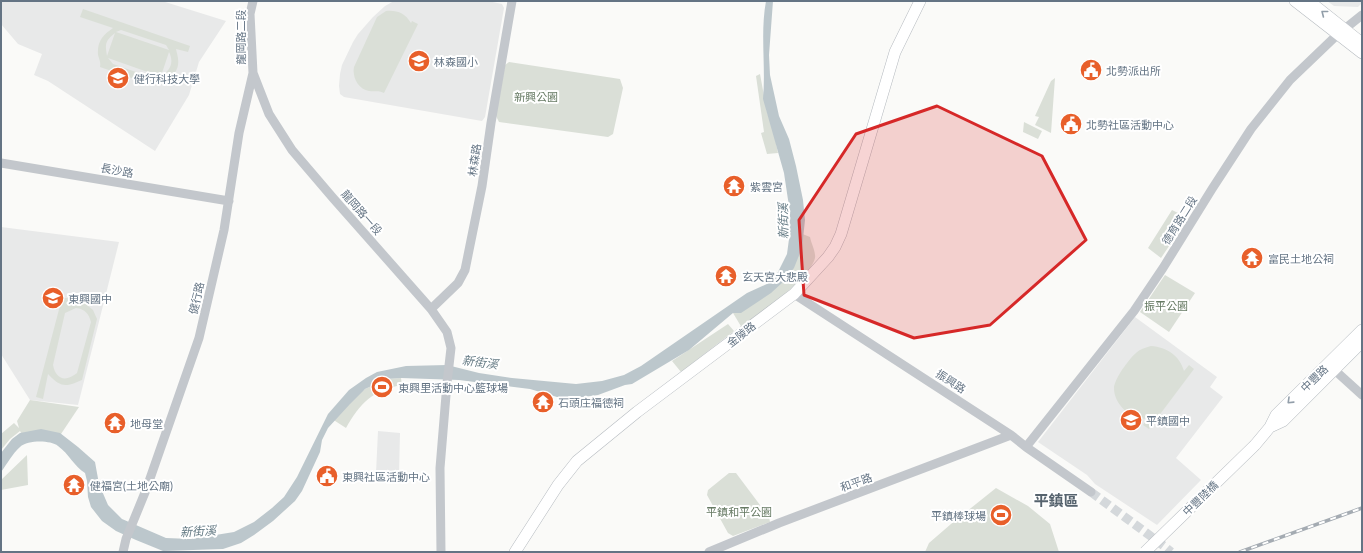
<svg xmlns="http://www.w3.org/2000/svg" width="1363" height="553" viewBox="0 0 1363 553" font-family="Lato,'Noto Sans TC',sans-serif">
  <rect width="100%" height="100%" fill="#fafaf8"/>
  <path fill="#e8e9e9" d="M1 1H162L226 21 199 62 189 95 155 151 48 81 34 75 42 54 18 44 1 24Z
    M394 1H488L502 4 504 8 485 117 482 121 344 97 340 94 339 86 340 74 342 65 353 42 358 34 373 17 385 6Z
    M1327 1H1362V3L1358 7 1334 6Z
    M1 227 119 242 78 405 30 400 1 354Z
    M1135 317 1217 377 1210 387 1223 397 1176 458 1201 480 1157 525 1095 484 1087 475 1038 442Z
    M378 431 400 433 399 474 376 473Z"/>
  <path fill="#dadfd7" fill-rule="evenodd" d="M83 9 190 46 188 52 176 49C177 54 179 59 178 65 176 78 161 84 149 84L100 67C101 62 99 59 98 55 97 41 103 35 113 28L80 17ZM121 30 166 45 169 50 116 32ZM115 33 107 56C105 44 105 41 115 33ZM169 52C174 62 171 70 161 76ZM108 58 159 76H160L153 78 113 64Z
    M386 11C397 10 405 13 411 23L412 21 418 24 384 93C377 90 376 92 369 91 358 89 352 77 354 67L377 17Z
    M509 62 620 79 623 88 613 134 608 137 499 122 496 116 505 65Z
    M760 74 767 112 774 133 778 153 767 154 761 133 764 132 756 76Z
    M1055 78 1051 133 1035 125 1039 117 1035 116 1051 81Z
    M1024 122 1042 131 1038 139 1023 132Z
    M1172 210 1188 218 1161 258 1148 248Z
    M800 233 810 237C811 243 816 252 815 258 811 277 758 316 742 328L733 313 771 290Z
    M1165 275 1195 293 1169 332 1140 312Z
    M62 298H69L68 305 82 301 93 310 97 319 82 380C66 387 61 388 48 374L43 399 36 397ZM76 308C85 309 89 314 91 322L77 373C66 382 56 380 53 365L65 313Z
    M728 324 734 331 681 372 672 361Z
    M1151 346C1167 347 1180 356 1184 371L1189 365 1194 369 1149 429 1143 425 1147 419C1131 419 1114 405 1114 388 1114 379 1132 354 1140 350 1143 348 1148 347 1151 346Z
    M401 378 402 385C373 390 360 403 346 428L332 419 342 405 365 389 387 379Z
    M30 400 79 407 59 437 23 436 20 431 10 439 1 450V434L14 423 19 428 17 421Z
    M27 455 28 485 1 490V480Z
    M729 473H736L769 517 770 522 733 536 728 533 707 495 708 490Z
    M996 488 1028 506 1050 524 1059 552H925L929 543 951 524Z"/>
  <path fill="#bcc7cc" d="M766 1H773L769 55 770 75 779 116 789 139 796 166 803 200 805 220 802 248 794 268 783 282 771 293 741 313H733L689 350 632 384 625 385 598 395 575 398 557 397 530 389 459 380 401 378 387 379 365 389 350 404 328 428 322 440 320 452 302 491 295 501 273 521 254 535 241 543 223 549 163 551 136 540 116 531 102 521 91 507 88 497 87 481 85 473C74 466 69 454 58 446 50 440 28 440 20 447 13 453 7 464 1 472V453L12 439 20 433 41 429 60 433 78 447 95 462 99 484 108 505 122 519 166 538 191 539 234 532 254 522 272 508 284 497 297 477 328 414 349 390 366 378 377 372 406 366 447 365 479 373 512 378 576 384 602 381 624 375 641 366 747 293 769 283 775 278 787 254 789 239 790 213 784 173 763 99C766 67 760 33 766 1Z"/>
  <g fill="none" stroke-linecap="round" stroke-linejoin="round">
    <path stroke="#d4d8db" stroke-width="9" stroke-dasharray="9 4.5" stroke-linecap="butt" d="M1091 492 1164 546 1171 552"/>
    <g stroke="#b6bbc0" stroke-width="12">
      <path id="major" d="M1295 1 1362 53
        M1309 1 1362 43
        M1270 427 1283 421 1362 342
        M1255 445 1270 427 1276 415 1362 330
        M515 552 558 485 577 461 637 412 794 294 828 257 835 247 841 234 895 52 920 1"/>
    </g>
    <path stroke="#c3c7cc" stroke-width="9" d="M253 73 269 114 292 150 333 198 431 309 447 332 451 348 447 383 440 468 441 552
      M1 163 229 201
      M794 294 1011 435 1026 447 1091 492
      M431 309 458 283 465 270 482 186 491 123 512 1
      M1329 365 1362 395
      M1026 447 1134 311 1163 268 1212 189 1251 129 1290 80 1337 35 1362 15
      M123 552 126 539 146 490 199 338 224 230 239 133 253 73 250 14 253 1
      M709 552 779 523 1011 435"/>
    <use href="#major" stroke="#fff" stroke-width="11"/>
    <g stroke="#a4abb2" stroke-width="3.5">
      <path id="rail" d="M1240 552 1362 508"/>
    </g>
    <use href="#rail" stroke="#fff" stroke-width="2" stroke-dasharray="6" stroke-linecap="butt"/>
    <g stroke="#b6bbc0" stroke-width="12" stroke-linecap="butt">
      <path id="major-bridge" d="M1145 552 1255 445"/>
    </g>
    <use href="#major-bridge" stroke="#fff" stroke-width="11"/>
  </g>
  <defs><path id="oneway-chevron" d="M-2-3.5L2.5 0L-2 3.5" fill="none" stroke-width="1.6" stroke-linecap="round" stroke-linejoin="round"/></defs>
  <g stroke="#929ea9">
    <use href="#oneway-chevron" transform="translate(1324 13) rotate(-142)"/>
    <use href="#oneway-chevron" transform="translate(1290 401) rotate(136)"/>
  </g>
  <path fill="#d62828" fill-opacity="0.2" stroke="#d62828" stroke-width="3" stroke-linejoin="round" d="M937 106 1042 156 1086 240 990 325 914 338 804 295 799 220 856 134Z"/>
  <defs>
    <g id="school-disc" transform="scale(1.15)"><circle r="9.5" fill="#e85f2a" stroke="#fff"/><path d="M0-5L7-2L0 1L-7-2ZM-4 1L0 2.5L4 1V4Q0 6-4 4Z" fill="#fff"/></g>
    <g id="civic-disc" transform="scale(1.15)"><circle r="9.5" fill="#e85f2a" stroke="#fff"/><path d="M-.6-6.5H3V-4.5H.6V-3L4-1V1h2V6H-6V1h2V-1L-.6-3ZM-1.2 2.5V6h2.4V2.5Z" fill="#fff"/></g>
    <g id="university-disc" transform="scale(1.15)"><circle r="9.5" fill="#e85f2a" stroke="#fff"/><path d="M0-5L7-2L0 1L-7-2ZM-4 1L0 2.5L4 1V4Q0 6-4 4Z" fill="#fff"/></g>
    <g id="temple-disc" transform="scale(1.15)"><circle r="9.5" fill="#e85f2a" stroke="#fff"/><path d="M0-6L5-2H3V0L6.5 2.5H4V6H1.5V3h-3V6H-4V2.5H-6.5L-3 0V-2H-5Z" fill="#fff"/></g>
    <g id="stadium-disc" transform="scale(1.15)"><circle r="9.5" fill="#e85f2a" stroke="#fff"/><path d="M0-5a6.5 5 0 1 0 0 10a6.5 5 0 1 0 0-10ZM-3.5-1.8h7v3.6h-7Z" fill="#fff"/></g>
  </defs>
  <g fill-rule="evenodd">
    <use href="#school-disc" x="419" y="61"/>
    <use href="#civic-disc" x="1091" y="70"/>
    <use href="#university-disc" x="118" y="78"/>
    <use href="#civic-disc" x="1071" y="124"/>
    <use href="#temple-disc" x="734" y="186"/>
    <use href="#temple-disc" x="1252" y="258"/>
    <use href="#temple-disc" x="726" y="276"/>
    <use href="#school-disc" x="53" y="298"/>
    <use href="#stadium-disc" x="382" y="387"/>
    <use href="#temple-disc" x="543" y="402"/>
    <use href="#school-disc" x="1131" y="420"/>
    <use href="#temple-disc" x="115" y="423"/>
    <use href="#civic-disc" x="327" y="476"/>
    <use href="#temple-disc" x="74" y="485"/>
    <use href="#stadium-disc" x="1001" y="515"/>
  </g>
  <g text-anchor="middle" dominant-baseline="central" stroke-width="4" stroke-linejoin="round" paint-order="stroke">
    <g font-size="11" fill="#647484" stroke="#fff">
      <text transform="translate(240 37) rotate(-90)">龍岡路二段</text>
      <text transform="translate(474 160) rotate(-82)">林森路</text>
      <text transform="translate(117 170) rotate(10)">長沙路</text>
      <text transform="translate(362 212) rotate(49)">龍岡路一段</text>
      <text transform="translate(1179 220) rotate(-58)">德育路二段</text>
      <text transform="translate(196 298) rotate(-77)">健行路</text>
      <text transform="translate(741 334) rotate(-38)">金陵路</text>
      <text transform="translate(1314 378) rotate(-44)">中豐路</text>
      <text transform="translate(951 381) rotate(33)">振興路</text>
      <text transform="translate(856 482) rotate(-20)">和平路</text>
      <text transform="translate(1200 498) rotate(-44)">中豐陸橋</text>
    </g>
    <g font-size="11" fill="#647484" stroke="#fff" text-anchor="start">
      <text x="434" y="61">林森國小</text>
      <text x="1106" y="70">北勢派出所</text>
      <text x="134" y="78">健行科技大學</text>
      <text x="1086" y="124">北勢社區活動中心</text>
      <text x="750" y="186">紫雲宮</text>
      <text x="1268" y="258">富民土地公祠</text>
      <text x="742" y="276">玄天宮大悲殿</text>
      <text x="68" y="298">東興國中</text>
      <text x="398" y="387">東興里活動中心籃球場</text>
      <text x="558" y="402">石頭庄福德祠</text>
      <text x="1146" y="420">平鎮國中</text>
      <text x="130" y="423">地母堂</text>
      <text x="342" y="476">東興社區活動中心</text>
      <text x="90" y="485">健福宮(土地公廟)</text>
      <text x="986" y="515" text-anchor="end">平鎮棒球場</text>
    </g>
    <g font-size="11" fill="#667a63" stroke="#fff">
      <text x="536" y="96">新興公園</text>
      <text x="1166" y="305">振平公園</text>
      <text x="739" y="511">平鎮和平公園</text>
    </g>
    <g font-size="12" font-style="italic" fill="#647a84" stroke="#fff">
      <text transform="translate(783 221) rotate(-91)">新街溪</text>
      <text transform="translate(480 362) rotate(7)">新街溪</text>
      <text transform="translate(198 531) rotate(-3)">新街溪</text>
    </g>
    <g font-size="15" font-weight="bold" fill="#56636e" stroke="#fff">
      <text x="1056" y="500">平鎮區</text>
    </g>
  </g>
  <rect width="1363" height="553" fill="none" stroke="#647484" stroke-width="4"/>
</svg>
